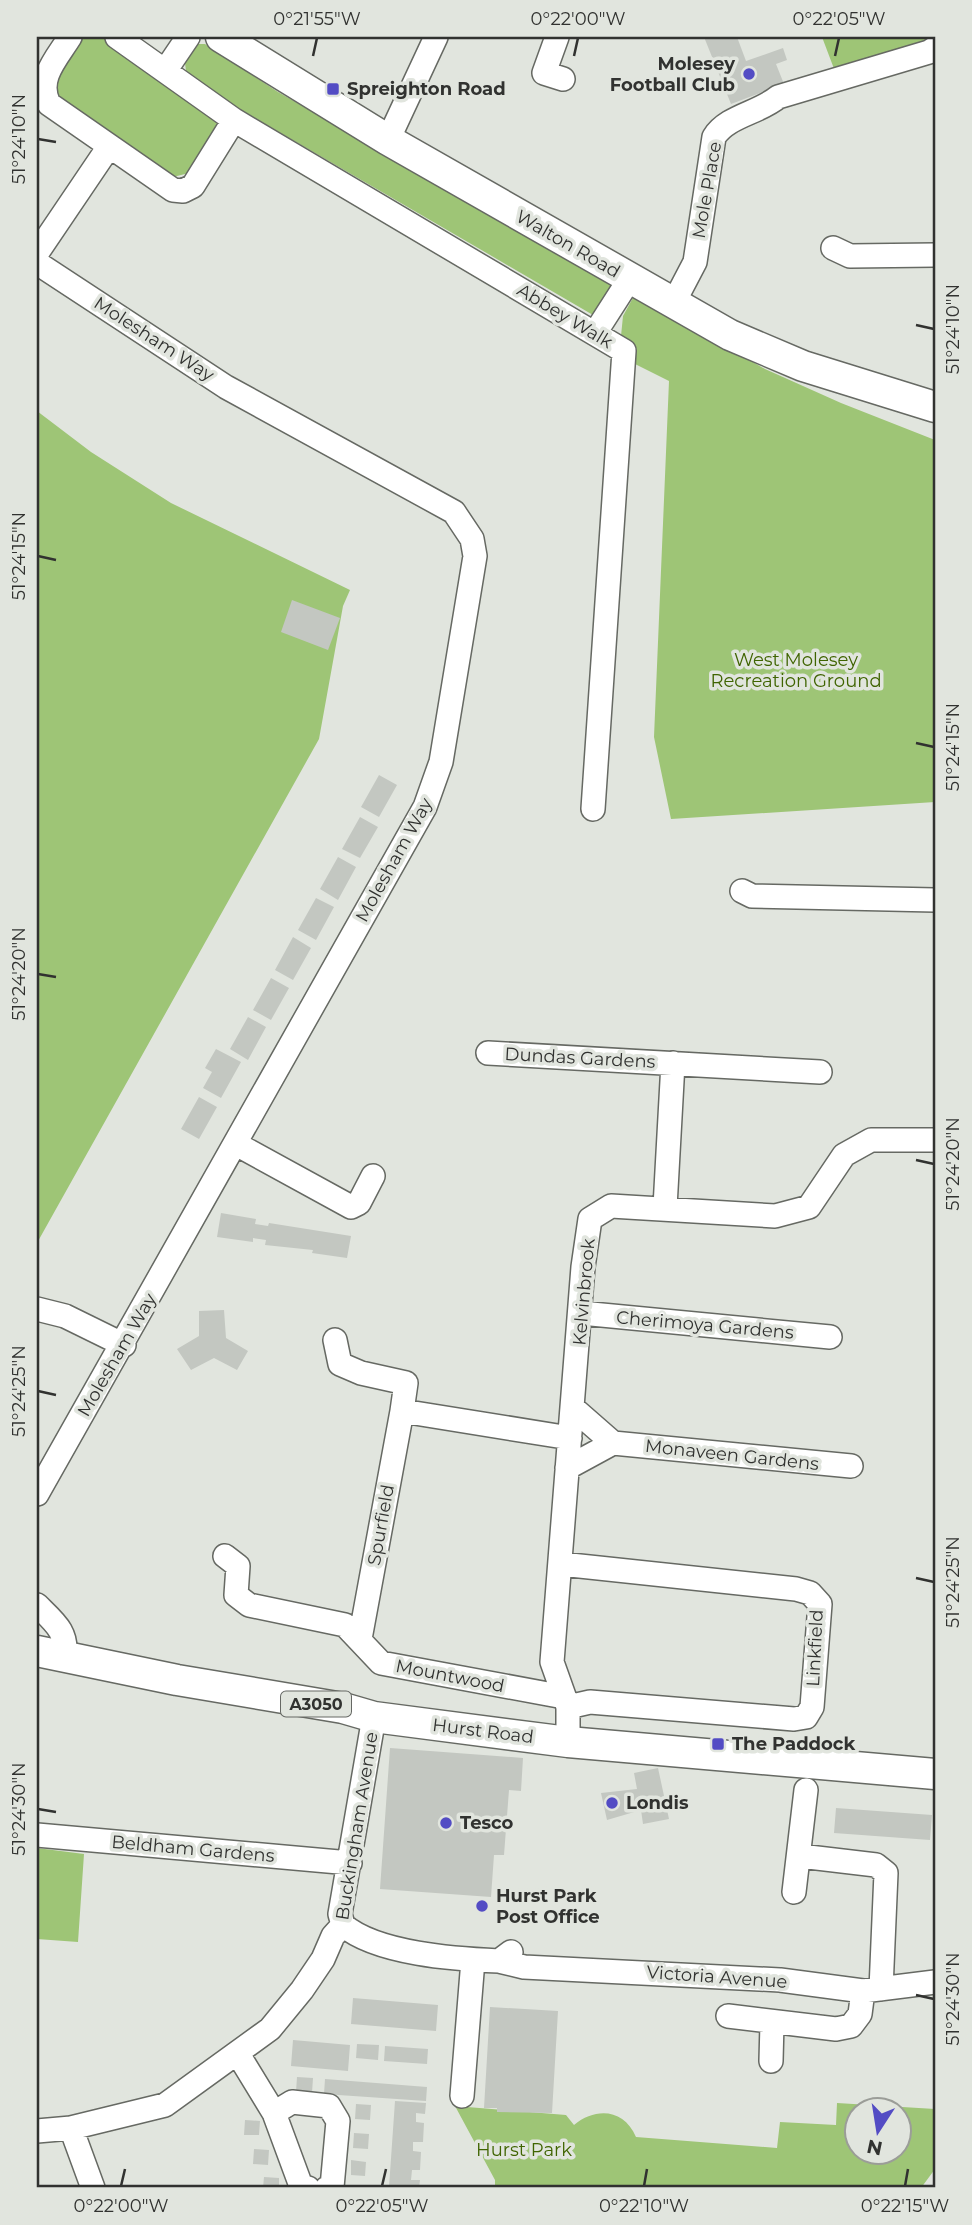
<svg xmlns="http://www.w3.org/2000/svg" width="972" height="2225" viewBox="0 0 972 2225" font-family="Montserrat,sans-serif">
  <rect width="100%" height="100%" fill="#e1e5de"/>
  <path fill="#9ec576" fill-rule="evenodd" d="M83 37H102L218 119 221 127 193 172 173 177 59 100 55 76Z
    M822 37H933L836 74Z
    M197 44H205L278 92 613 283 614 289 593 315 236 107 186 71 185 63Z
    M635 294 765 369 841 403 935 440V802L671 819 654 737 669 381 633 363 635 346 621 336 623 316Z
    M37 411 91 452 171 503 350 590 343 606 319 739 37 1243Z
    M37 1848 84 1854 78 1942 37 1939Z
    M837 2103 935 2109V2169L921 2188H495V2180L455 2106 566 2115 574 2125C596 2107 624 2109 636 2137L777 2148 780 2122 836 2125ZM856 2110H898V2152H856Z"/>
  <path fill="#c3c7c1" d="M704 37H737L746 61 783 48 787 60 776 64 784 84 731 104Z
    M292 600 340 618 328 650 281 632Z
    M379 775 397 785 379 817 361 807Z
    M360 817 378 827 360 858 342 849Z
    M338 857 356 867 338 900 320 889Z
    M316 898 334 907 316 940 298 930Z
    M293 937 311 948 293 980 275 970Z
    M271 978 289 988 271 1020 253 1010Z
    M248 1017 266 1027 248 1060 230 1049Z
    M216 1049 241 1062 221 1098 203 1088 212 1072 205 1068Z
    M199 1097 217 1107 199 1139 181 1129Z
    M221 1213 256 1219 255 1224 268 1226 269 1223 351 1236 347 1258 312 1253 313 1250 265 1245 266 1240 253 1238V1242L217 1237Z
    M224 1310 226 1338 248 1351 237 1370 214 1358 191 1370 177 1349 199 1336V1311Z
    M390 1748 523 1758 521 1791 509 1790 504 1855H494L491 1897 380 1889Z
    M658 1768 669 1819 643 1824 641 1810 607 1820 601 1793 637 1789 634 1773Z
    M836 1808 932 1815 930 1840 834 1833Z
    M353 1998 438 2005 436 2031 351 2024Z
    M490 2007 558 2011 552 2113 497 2112V2108H484Z
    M293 2040 350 2045 348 2071 291 2066Z
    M357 2044 379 2045 378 2060 356 2058Z
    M385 2046 428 2049 427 2064 384 2061Z
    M297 2077 313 2078 312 2093 296 2092Z
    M325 2079 427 2087 426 2101 324 2094Z
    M395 2101 426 2103 425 2114 416 2113V2122L424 2123 423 2142H413V2151L421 2152 420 2170H412L411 2180H420L419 2188 389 2187Z
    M356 2104 371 2105 370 2120 355 2119Z
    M245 2120 260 2121 259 2135H244Z
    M354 2133 369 2134 368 2149 353 2148Z
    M254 2149 269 2150 268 2165 253 2164Z
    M351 2160 366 2162 365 2176 351 2175Z
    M264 2177 279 2178V2188H263Z"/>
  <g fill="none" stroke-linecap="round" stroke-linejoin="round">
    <g stroke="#666963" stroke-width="26">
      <path id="minor" d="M70 37C57 58 36 79 49 104L173 190 183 191 193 186 234 120
        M117 37 234 120 624 351 593 809
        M557 37 544 73 563 79
        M165 71 188 37
        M388 140 436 37
        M833 248 850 256 935 255
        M37 253 108 148
        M37 263 226 387 454 512 472 539 475 556 441 762 425 807 37 1494
        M673 304 695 262 714 137C727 116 759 113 778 97L929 52 935 48
        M595 333 629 280
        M742 891 752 896 935 900
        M488 1053 820 1072
        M236 1144 351 1207 359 1203 373 1176
        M665 1207 673 1063
        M37 1309 65 1316 124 1345
        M581 1313 830 1337
        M335 1340 340 1364 361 1373 406 1383 402 1411
        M573 1408 613 1443
        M567 1468 613 1443 851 1466
        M225 1556 238 1566 236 1595 249 1605 345 1625 381 1663 564 1697
        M561 1564 796 1589 810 1593 820 1604 812 1707 806 1717 794 1719 590 1702 568 1707
        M37 1605C53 1621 69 1632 64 1657
        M360 1639 402 1411 570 1438
        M568 1742V1707L552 1662 583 1267 590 1219 611 1206 775 1216 809 1207 844 1155 871 1140H935
        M37 1835 350 1863
        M800 1856 876 1865 886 1873 881 1989
        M794 1892 806 1790
        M343 1925C377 1954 456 1959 499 1961L511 1952
        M499 1961 524 1967 780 1980 863 1991 935 1982
        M728 2016 836 2029 851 2026 860 2014 863 1991
        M238 2054 274 2113 301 2186 308 2188
        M771 2061 772 2023
        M462 2096 473 1960
        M274 2113 292 2102 329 2106 338 2121 332 2187 327 2188
        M71 2128 93 2188
        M37 2131 71 2128 165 2105 270 2029 302 1990 323 1959 333 1936 343 1925 340 1914 374 1717"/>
    </g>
    <g stroke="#666963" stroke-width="33">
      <path id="major" d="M221 37 388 140 730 335 803 366 935 407
        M37 1651 177 1680 343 1708 374 1717 568 1742 935 1774"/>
    </g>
    <use href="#minor" stroke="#fff" stroke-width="23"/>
    <use href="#major" stroke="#fff" stroke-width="30"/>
  </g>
  <path fill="none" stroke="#313230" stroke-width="2.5" d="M313 56 317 38M574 56 578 38M835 56 839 38M38 139 56 142M916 325 934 329M38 556 56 560M916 743 934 747M38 974 56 977M916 1160 934 1164M38 1391 56 1395M916 1578 934 1582M38 1809 56 1812M916 1995 934 1999M121 2186 125 2169M382 2186 386 2169M644 2186 647 2169M905 2186 908 2169"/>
  <g fill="#534cc4" stroke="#e1e5de" stroke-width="2.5">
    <circle cx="749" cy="74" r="7"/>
    <rect x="326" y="82" width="14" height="14" rx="3.5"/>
    <rect x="711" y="1737" width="14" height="14" rx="3.5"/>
    <circle cx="612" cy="1803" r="7"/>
    <circle cx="446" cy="1823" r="7"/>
    <circle cx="482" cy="1906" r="7"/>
  </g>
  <g text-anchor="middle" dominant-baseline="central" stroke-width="7" stroke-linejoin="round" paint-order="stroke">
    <rect fill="#e1e5de" stroke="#666864" stroke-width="2" x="281" y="1691.5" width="70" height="25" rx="5"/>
    <g font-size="16" font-weight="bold" fill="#313230">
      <text x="316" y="1704">A3050</text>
    </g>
    <g font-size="18" font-weight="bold" fill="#313230" stroke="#e1e5de" text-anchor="start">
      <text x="735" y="64" text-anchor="end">Molesey<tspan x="735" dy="21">Football Club</tspan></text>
      <text x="347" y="89">Spreighton Road</text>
      <text x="732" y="1744">The Paddock</text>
      <text x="626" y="1803">Londis</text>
      <text x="460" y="1823">Tesco</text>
      <text x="496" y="1896">Hurst Park<tspan x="496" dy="21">Post Office</tspan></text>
    </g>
    <g font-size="18" fill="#313230" stroke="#e1e5de">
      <text transform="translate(707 190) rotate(-80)">Mole Place</text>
      <text transform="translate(568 244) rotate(30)">Walton Road</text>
      <text transform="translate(565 316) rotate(31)">Abbey Walk</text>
      <text transform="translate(154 339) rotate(33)">Molesham Way</text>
      <text transform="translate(394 860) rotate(-61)">Molesham Way</text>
      <text transform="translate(580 1058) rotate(3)">Dundas Gardens</text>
      <text transform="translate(584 1292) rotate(-85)">Kelvinbrook</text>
      <text transform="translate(705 1325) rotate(5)">Cherimoya Gardens</text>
      <text transform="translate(117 1355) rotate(-60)">Molesham Way</text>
      <text transform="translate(732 1455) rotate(6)">Monaveen Gardens</text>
      <text transform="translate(381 1525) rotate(-80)">Spurfield</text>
      <text transform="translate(815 1648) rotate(-87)">Linkfield</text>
      <text transform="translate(450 1676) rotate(11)">Mountwood</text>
      <text transform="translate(483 1731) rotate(7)">Hurst Road</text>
      <text transform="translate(357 1826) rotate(-81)">Buckingham Avenue</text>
      <text transform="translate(193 1849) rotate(5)">Beldham Gardens</text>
      <text transform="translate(717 1977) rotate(4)">Victoria Avenue</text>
    </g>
    <g font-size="18" fill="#3f6401" stroke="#e1e5de">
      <text x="796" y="660">West Molesey<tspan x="796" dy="21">Recreation Ground</tspan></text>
      <text x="524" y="2150">Hurst Park</text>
    </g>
  </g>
  <rect width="972" height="2225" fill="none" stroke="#e1e5de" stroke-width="77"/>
  <g transform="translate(878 2131) rotate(192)"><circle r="33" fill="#e1e5de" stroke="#9b9d98" stroke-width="2"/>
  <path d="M0-5L12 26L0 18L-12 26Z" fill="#534cc4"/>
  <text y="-10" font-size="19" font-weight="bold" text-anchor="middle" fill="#313230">N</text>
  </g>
  <rect x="38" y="38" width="896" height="2148" fill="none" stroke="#313230" stroke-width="2.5"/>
  <g font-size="18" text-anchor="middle" fill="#313230">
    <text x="317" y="25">0°21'55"W</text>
    <text x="578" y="25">0°22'00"W</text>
    <text x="839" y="25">0°22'05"W</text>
    <text transform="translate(19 139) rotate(-90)" y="6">51°24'10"N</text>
    <text transform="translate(953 329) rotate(-90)" y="6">51°24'10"N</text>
    <text transform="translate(19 556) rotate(-90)" y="6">51°24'15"N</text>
    <text transform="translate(953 747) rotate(-90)" y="6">51°24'15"N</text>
    <text transform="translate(19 974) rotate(-90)" y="6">51°24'20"N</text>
    <text transform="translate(953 1164) rotate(-90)" y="6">51°24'20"N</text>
    <text transform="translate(19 1391) rotate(-90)" y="6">51°24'25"N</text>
    <text transform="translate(953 1582) rotate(-90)" y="6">51°24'25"N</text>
    <text transform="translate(19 1809) rotate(-90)" y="6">51°24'30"N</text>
    <text transform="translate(953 1999) rotate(-90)" y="6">51°24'30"N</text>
    <text x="121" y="2212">0°22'00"W</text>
    <text x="382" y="2212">0°22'05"W</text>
    <text x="644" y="2212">0°22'10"W</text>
    <text x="905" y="2212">0°22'15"W</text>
  </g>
</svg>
